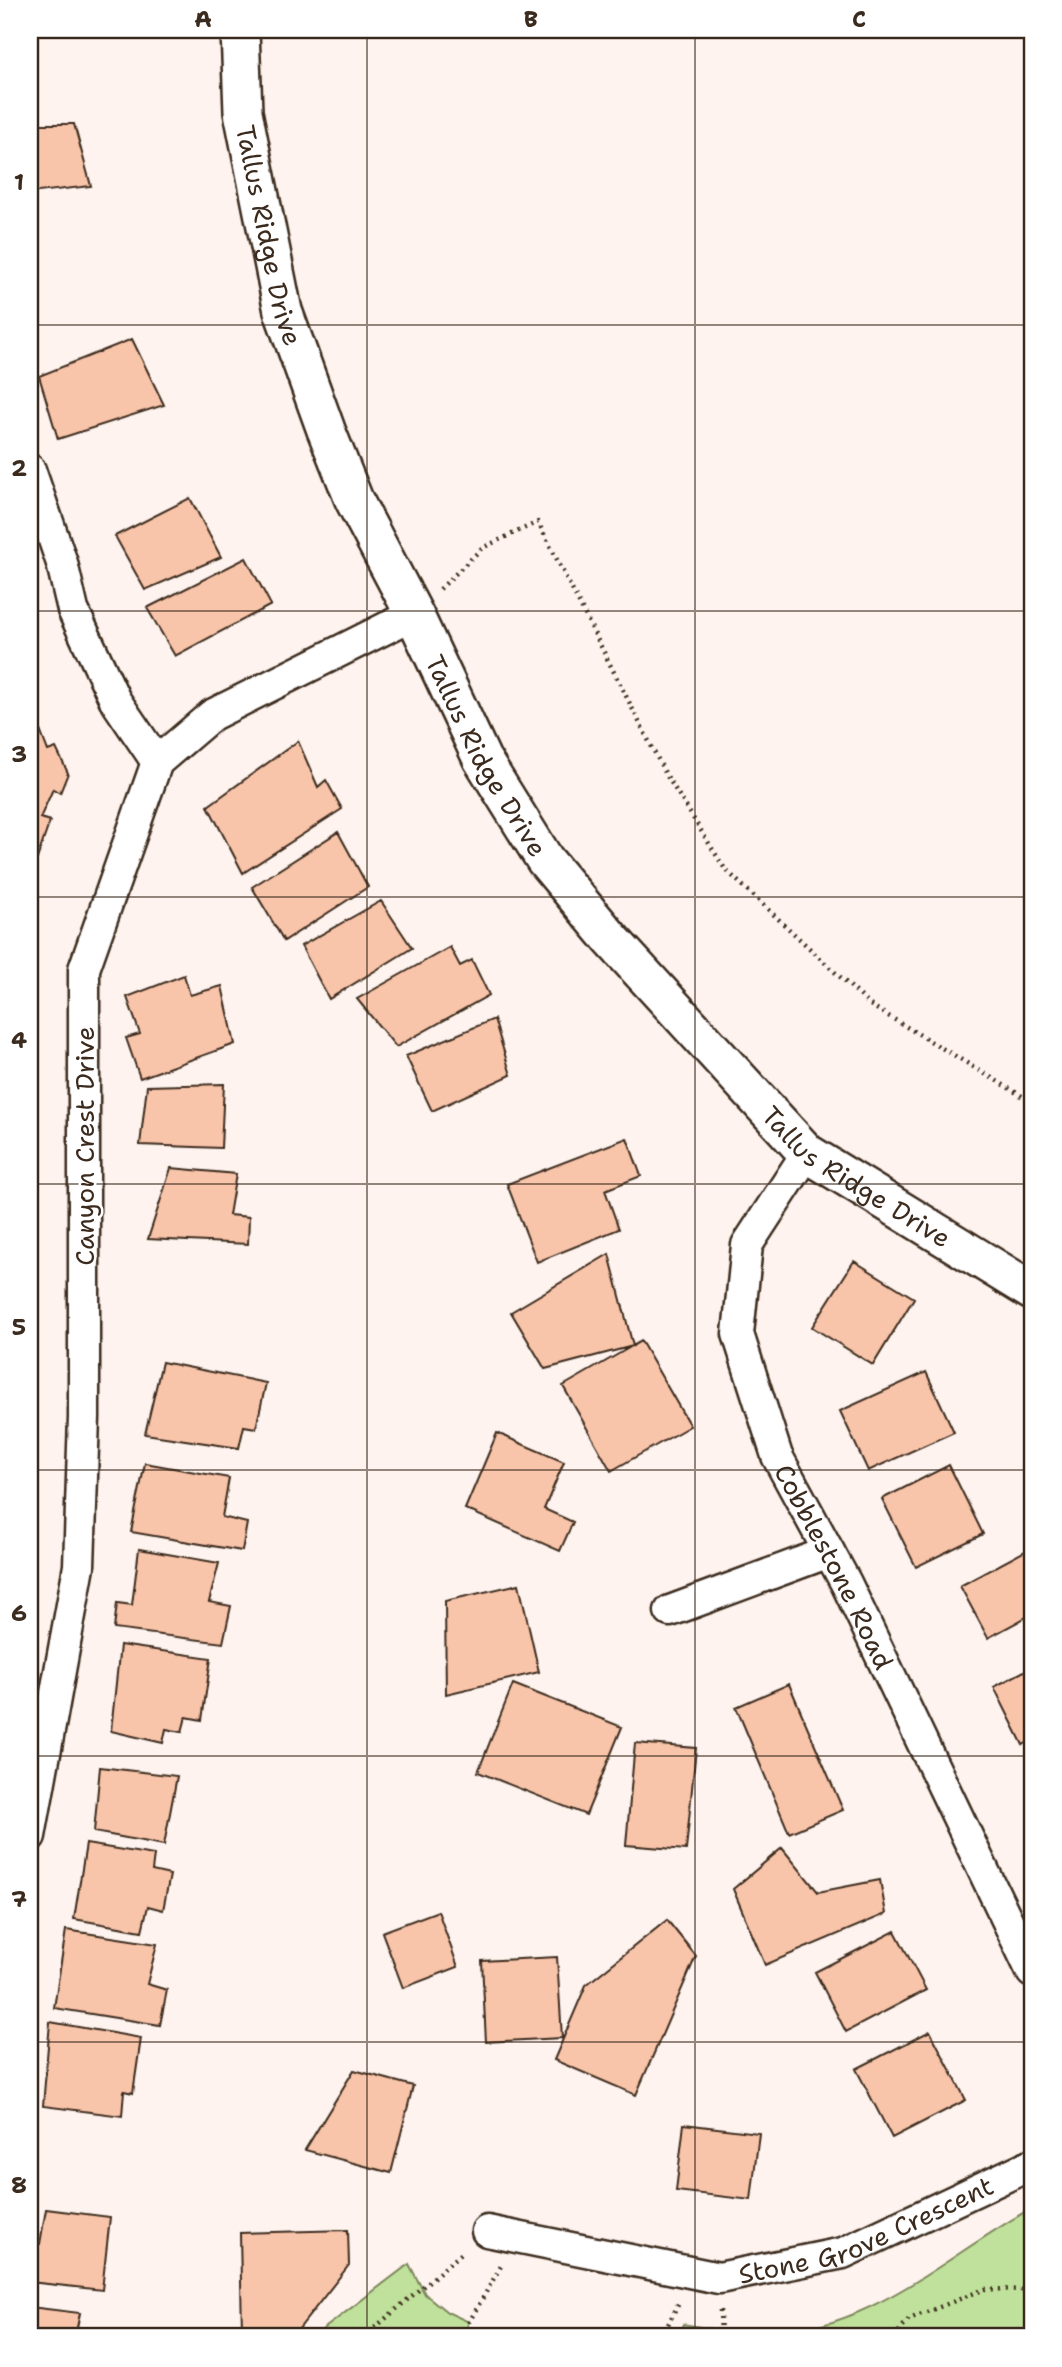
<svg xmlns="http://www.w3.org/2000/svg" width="1062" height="2367" viewBox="0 0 1062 2367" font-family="'Shantell Sans',sans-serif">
  <rect width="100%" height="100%" fill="#fef3ee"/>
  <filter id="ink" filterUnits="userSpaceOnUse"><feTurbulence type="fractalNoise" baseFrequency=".0143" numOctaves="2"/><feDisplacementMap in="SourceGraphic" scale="14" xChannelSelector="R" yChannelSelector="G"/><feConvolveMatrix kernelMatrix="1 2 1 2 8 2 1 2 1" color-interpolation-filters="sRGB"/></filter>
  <g filter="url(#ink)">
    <path fill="#bfe19b" stroke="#7d865c" stroke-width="2" d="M1032 2208V2337H683V2324C712 2329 740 2334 769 2333 870 2331 948 2254 1032 2208Z
      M409 2264 425 2294 447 2312 469 2322 463 2337H313Z"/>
    <path fill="#f9c5aa" stroke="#3b2a1e" stroke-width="2" d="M30 124H74L91 186 30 193Z
      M132 339 164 405 58 439 39 376Z
      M190 498 221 557 145 590 115 536Z
      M246 558 271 605 175 656 147 608Z
      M30 704 48 751 56 748 68 773 60 793 53 789 40 818 50 821 37 859 30 856Z
      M298 741 318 787 326 780 342 809 243 873 208 806Z
      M338 832 368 887 284 941 252 887Z
      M381 901 412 948 329 999 301 946Z
      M450 947 460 966 472 960 489 995 396 1047 357 999Z
      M184 975 190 995 222 986 235 1044 140 1078 126 1038 140 1034 127 997Z
      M494 1019 511 1075 432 1111 406 1056Z
      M224 1084 221 1148 140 1145 147 1086Z
      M627 1138 641 1176 605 1190 619 1229 537 1262 507 1184Z
      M171 1168 236 1174 229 1215 249 1217 248 1244 148 1239Z
      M609 1254 633 1346 545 1369 511 1312Z
      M854 1261 914 1298 873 1365 812 1327Z
      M641 1341 690 1426 611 1471 563 1386Z
      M162 1362 266 1383 256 1428 244 1426 239 1448 145 1434Z
      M926 1372 954 1432 868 1471 840 1411Z
      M497 1433 564 1462 544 1509 573 1522 560 1551 465 1509Z
      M145 1463 229 1478 222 1517 247 1523 242 1551 131 1532Z
      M949 1465 983 1534 916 1567 882 1499Z
      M139 1549 219 1563 209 1602 231 1606 223 1643 114 1629 117 1603 132 1605Z
      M1027 1550 1032 1559V1614L988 1638 960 1586Z
      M519 1584 539 1672 446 1694 445 1601Z
      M120 1645 211 1658 202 1720 186 1717 182 1732 166 1729 163 1743 111 1731Z
      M1032 1667V1740L1023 1745 994 1687Z
      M513 1684 622 1727 586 1815 478 1772Z
      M789 1684 843 1810 789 1833 736 1707Z
      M635 1743 696 1748 686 1850 626 1845Z
      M100 1767 177 1776 164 1845 94 1832Z
      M86 1844 154 1855 152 1871 170 1875 163 1910 148 1906 142 1931 74 1919Z
      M782 1848 818 1892 880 1880 886 1914 765 1965 733 1889Z
      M438 1911 458 1967 403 1988 382 1932Z
      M667 1920 696 1956 636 2095 554 2060 586 1985Z
      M66 1930 157 1944 147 1984 167 1990 160 2025 54 2008Z
      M895 1931 926 1990 846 2032 815 1972Z
      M557 1957 562 2038 486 2042 482 1961Z
      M50 2022 141 2038 133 2093 124 2091 122 2116 43 2106Z
      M930 2031 966 2100 892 2138 856 2069Z
      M354 2070 413 2086 391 2173 305 2150Z
      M684 2124 759 2133 751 2200 676 2191Z
      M46 2209 110 2217 102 2290 30 2282V2243L40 2244Z
      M348 2230 349 2265 298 2330 242 2331 240 2233Z
      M30 2307 80 2313 75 2337H30Z"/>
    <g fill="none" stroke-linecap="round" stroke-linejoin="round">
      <g stroke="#3b2a1e" stroke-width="35">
        <g id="minor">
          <path d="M30 470 62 563 73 610 115 700 157 762"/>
          <path id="s1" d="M807 1153 747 1245 738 1334 777 1456 846 1583 1032 1972"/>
          <path d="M670 1611 829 1552"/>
          <path d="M30 1836 79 1566 84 1417V969L157 762 212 715 414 614"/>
          <path id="s2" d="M487 2231 719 2278 843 2253 1032 2164"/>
        </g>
      </g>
      <g stroke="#3b2a1e" stroke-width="42">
        <g id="tertiary">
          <path id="s3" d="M240 30 243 112 283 311 326 430 354 500 414 614 482 759 545 860 611 939 807 1153 1032 1291"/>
        </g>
      </g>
      <path stroke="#3b2a1e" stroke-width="4.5" stroke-dasharray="2 5" stroke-linecap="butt" d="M440 589 482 548 538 522 665 773 725 869 870 1005 1032 1102
        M720 2310 721 2337
        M364 2337 463 2252
        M469 2337V2322L501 2266
        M662 2337 679 2302
        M894 2337 909 2319 985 2289 1032 2290"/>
      <use href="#minor" stroke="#fff" stroke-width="30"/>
      <use href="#tertiary" stroke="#fff" stroke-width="37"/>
    </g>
  </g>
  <path fill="none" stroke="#3b2a1e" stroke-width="2" stroke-opacity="0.55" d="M367 30V2337M695 30V2337M30 325H1032M30 611H1032M30 897H1032M30 1184H1032M30 1470H1032M30 1756H1032M30 2042H1032"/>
  <g text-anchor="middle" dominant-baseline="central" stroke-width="5" stroke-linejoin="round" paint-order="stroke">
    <g font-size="26" fill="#3b2a1e" stroke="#fff">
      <text stroke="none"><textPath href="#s3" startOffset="208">Tallus Ridge Drive</textPath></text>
      <text stroke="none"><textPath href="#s3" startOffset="775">Tallus Ridge Drive</textPath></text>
      <text transform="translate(84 1146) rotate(-90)">Canyon Crest Drive</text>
      <text stroke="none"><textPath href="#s3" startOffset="1342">Tallus Ridge Drive</textPath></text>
      <text stroke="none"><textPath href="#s1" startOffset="452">Cobblestone Road</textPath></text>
      <text stroke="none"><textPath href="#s2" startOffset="392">Stone Grove Crescent</textPath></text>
    </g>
  </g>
  <rect width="1062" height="2367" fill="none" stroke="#fff" stroke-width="77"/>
  <rect x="38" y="38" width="986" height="2290" fill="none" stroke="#3b2a1e" stroke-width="2.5"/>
  <g font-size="23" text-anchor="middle" font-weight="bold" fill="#3b2a1e">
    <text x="203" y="27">A</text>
    <text x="531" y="27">B</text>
    <text x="859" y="27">C</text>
    <text x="19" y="190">1</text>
    <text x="19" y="476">2</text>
    <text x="19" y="762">3</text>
    <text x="19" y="1048">4</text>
    <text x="19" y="1335">5</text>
    <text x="19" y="1621">6</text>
    <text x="19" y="1907">7</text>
    <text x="19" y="2193">8</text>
  </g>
</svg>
